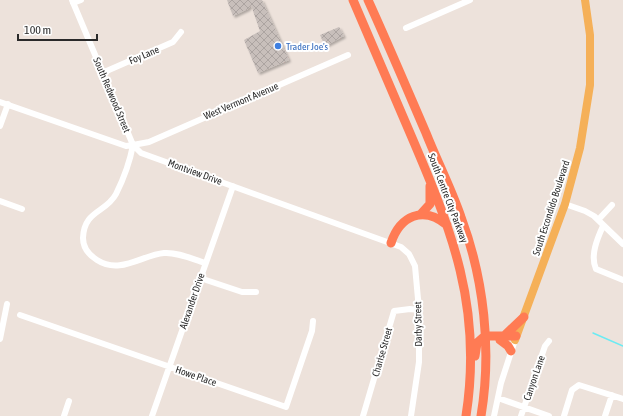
<svg xmlns="http://www.w3.org/2000/svg" width="623" height="416" viewBox="0 0 623 416" font-family="'Asap Condensed',sans-serif">
  <defs>
    <pattern id="building-cross-hatch" width="8" height="8" patternUnits="userSpaceOnUse"><rect width="8" height="8" fill="#c8bfbb"/><path d="M0 0l8 8M0 8l8-8" fill="none" stroke="#aca4a1"/></pattern>
    <filter id="shadow"><feDropShadow dx="2" dy="2" stdDeviation="1" flood-color="#0004"/></filter>
  </defs>
  <rect width="100%" height="100%" fill="#ede2db"/>
  <g fill="none" stroke-linecap="round" stroke-linejoin="round">
    <path stroke="#6bebf3" stroke-width="1.5" d="M593 333 623 346"/>
  </g>
  <path fill="url(#building-cross-hatch)" filter="url(#shadow)" d="M227 0H262L289 60 258 73 244 40 260 31 251 5 248 9 233 16Z
    M339 27 344 36 325 46 320 35Z"/>
  <g fill="none" stroke-linecap="round" stroke-linejoin="round">
    <path stroke="#fff" stroke-width="6" d="M72 0 133 145C130 161 123 180 116 194 106 213 84 210 83 238 83 248 89 255 97 260 120 275 142 255 164 253 178 252 192 259 205 263
      M73 3 81 0
      M406 28 470 0
      M102 73 173 42 181 32
      M0 102 126 146 133 145 141 153 401 247 409 254 415 266 419 310V362L411 416
      M0 126 8 104
      M133 145 149 142 348 55
      M0 201 22 209
      M565 204 585 211 594 216 623 244
      M598 220 612 205
      M603 226C597 239 590 256 596 269L623 280
      M200 278 242 292H256
      M20 315 286 407 312 331 313 321
      M0 339 7 304
      M498 398 549 416
      M64 416 69 401
      M152 416 233 186
      M363 416 394 311 410 309 419 310
      M494 416 501 383 515 340
      M521 416 545 346 549 341
      M564 416 572 390 579 385 623 399
      M605 416 612 395"/>
    <path stroke="#f5b058" stroke-width="8" d="M515 340 565 204 580 148 590 85V35L585 0"/>
    <path stroke="#ff7b54" stroke-width="9" d="M353 0C372 44 391 89 410 133 452 231 483 307 466 416
      M368 0C388 44 407 89 426 133 437 161 451 188 461 217 484 279 492 350 481 416
      M420 215 430 204V186
      M391 243C400 216 423 205 447 225
      M504 336 524 317
      M500 340 508 346 511 351
      M475 356 477 343 485 336H516"/>
  </g>
  <circle fill="#3f7fe0" stroke="#fff" stroke-width="1.5" cx="278" cy="46" r="4"/>
  <g text-anchor="middle" dominant-baseline="central" stroke-width="4" stroke-linejoin="round" paint-order="stroke">
    <g font-size="10" fill="#366cbe" stroke="#fff" text-anchor="start">
      <text x="286" y="46">Trader Joe's</text>
    </g>
    <g font-size="10" fill="#2a2a2a" stroke="#fff">
      <text transform="translate(144 55) rotate(-23)">Foy Lane</text>
      <text transform="translate(112 95) rotate(67)">South Redwood Street</text>
      <text transform="translate(241 101) rotate(-23)">West Vermont Avenue</text>
      <text transform="translate(195 172) rotate(20)">Montview Drive</text>
      <text transform="translate(448 198) rotate(69)">South Centre City Parkway</text>
      <text transform="translate(551 208) rotate(-72)">South Escondido Boulevard</text>
      <text transform="translate(192 301) rotate(-71)">Alexander Drive</text>
      <text transform="translate(418 324) rotate(-91)">Darby Street</text>
      <text transform="translate(382 352) rotate(-74)">Charise Street</text>
      <text transform="translate(196 376) rotate(19)">Howe Place</text>
      <text transform="translate(534 378) rotate(-71)">Canyon Lane</text>
    </g>
  </g>
  <path d="M18 34v6h79v-6" fill="none" stroke="#2a2a2a" stroke-width="2"/>
  <text x="24" y="34" font-size="12" fill="#2a2a2a" stroke="#ffffff" stroke-width="3" paint-order="stroke">100 m</text>
</svg>
